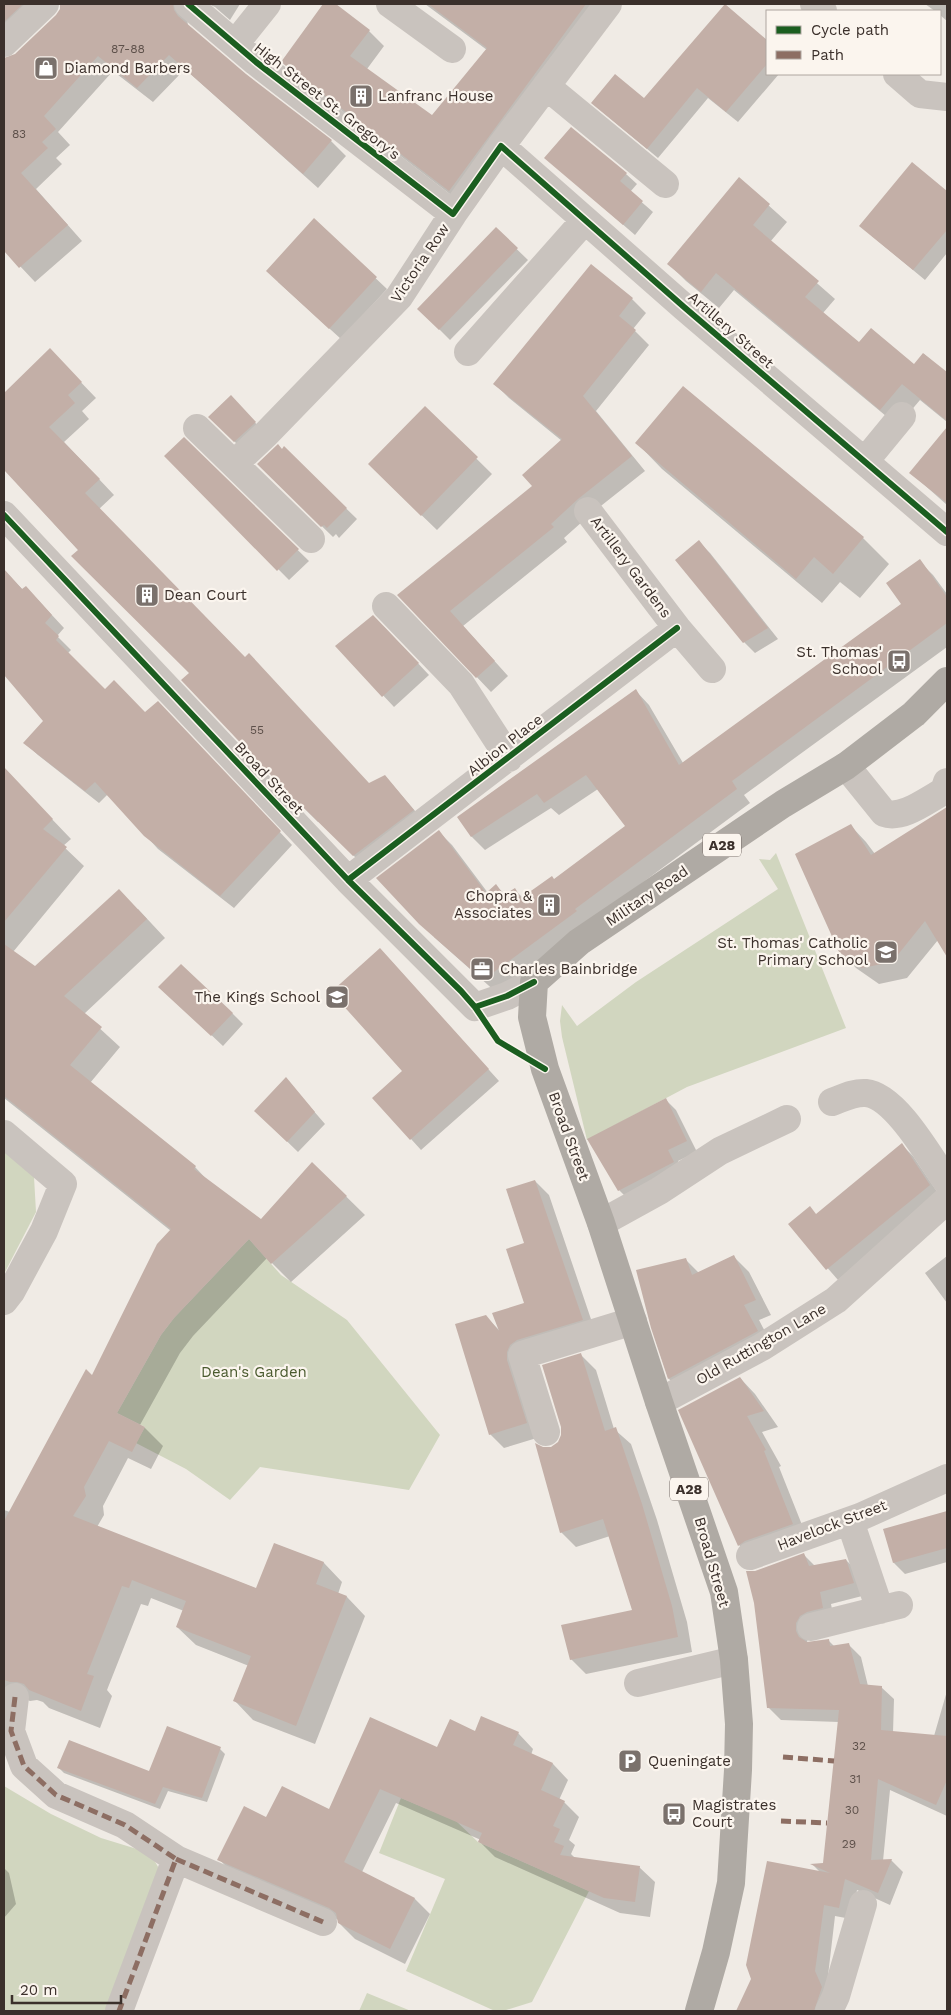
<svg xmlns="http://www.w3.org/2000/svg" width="951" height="2015" viewBox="0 0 951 2015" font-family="'Work Sans',sans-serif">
  <rect width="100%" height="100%" fill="#f0ebe5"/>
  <path fill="#d1d6bf" d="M776 853 846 1028 687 1087 587 1140 562 1037 560 1021 562 1005 577 1026 636 982 778 889 759 859 770 860Z
    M4 1145 34 1177 36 1212 4 1274Z
    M249 1239 281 1275 347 1320 440 1435 409 1490 260 1467 230 1500 186 1469 136 1443 145 1427 117 1413 161 1335 174 1318Z
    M4 1786 51 1814 101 1838 150 1853 168 1884 119 2011H4Z
    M401 1798 456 1821 478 1842 589 1891 532 2002 503 2011H495L406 1971 445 1879 379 1853Z
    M367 1993 411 2011H359Z"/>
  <path fill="#0003" d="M4 4H56L4 54V58Z
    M61 4H200L187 17 188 26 246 75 331 141 346 156 318 188 185 69 153 102 113 71 58 132 70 145 56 158 62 164 36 189 82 241 35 282 4 249V59L16 55 57 16 61 9Z
    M208 4H240L230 20 215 7Z
    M325 4H334L369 31 384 46 367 69 432 117 487 50 425 4H607L464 205 298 77 283 62Z
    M925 4H947V21L940 15V11H935Z
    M725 5 767 41V74H779L738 122 708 98 658 158 592 103 645 100Z
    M546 158 626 174 637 184 630 192 653 212 635 235Z
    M913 164 947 193V253L925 280 872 236Z
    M739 179 787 222 770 242 835 299 823 313 859 344 914 365 924 354 947 374V422L920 400 898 426 734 290 719 308 686 281 669 264Z
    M314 220 387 289 341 339 278 282Z
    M496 229 528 260 450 340 419 309Z
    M591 266 632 299 646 313 633 329 649 345 596 411 645 471 592 513 564 538 567 542 463 626 508 676 491 692 399 595 534 487 562 441 509 398 495 384Z
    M50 350 96 398 82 411 89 419 64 442 114 495 99 509 369 784 385 776 428 826 369 871 319 821 318 822 303 807 183 680 191 673 4 469V394Z
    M684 388 863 538 889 564 860 598 840 582 822 603 662 469 637 443Z
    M231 397 260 428 240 447 210 417Z
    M425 408 492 474 437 530 385 480Z
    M947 429V505L911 473Z
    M184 439 309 561 289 580 166 456Z
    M284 448 357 519 339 538 336 534 333 537 258 464Z
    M699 542 710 553 778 639 755 653 744 642Z
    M919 561 933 575 947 594V647L744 795 750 803 588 923 497 993 434 937 439 832 452 845 488 893 496 886 506 895 514 889 523 898 555 880 627 827 598 789 559 815 551 808 485 850 472 837 459 818 636 691 649 705 683 763 902 604Z
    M4 570 23 590 38 600 64 628 57 636 71 650 67 654 105 691 145 714 170 715 292 845 234 908 158 849 108 794 99 803 38 755 25 743 45 721 4 671Z
    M384 627 429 675 394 707 337 646Z
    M4 769 71 839 63 846 84 866 13 952 35 968 138 909 165 938 84 1014 120 1047 90 1083 195 1167 211 1184 262 1221 313 1164 365 1215 291 1282 267 1258 193 1336 180 1353 140 1425 145 1428 163 1446 151 1469 128 1458 103 1506 104 1515 97 1527 257 1589 275 1544 324 1563 342 1582 338 1594 347 1597 365 1616 315 1744 253 1720 235 1701 249 1666 196 1645 177 1627 184 1611 151 1598 148 1606 141 1604 107 1690 112 1696 100 1728 49 1708 43 1702 37 1700 30 1701 17 1696 4 1726V1510L10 1512 92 1377 171 1231 4 1098Z
    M947 808V950L938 940 907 978 879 984 856 968 840 951 851 826 866 842 875 854Z
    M390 960 499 1081 421 1150 374 1098 404 1071Z
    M171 997 232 1013 243 1024 223 1046Z
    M286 1079 325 1124 298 1152 266 1121Z
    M666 1100 676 1110 697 1152 678 1161 684 1173 630 1201 619 1190Z
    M902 1145 913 1156 940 1196 838 1280 790 1225 817 1215Z
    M535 1181 549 1195 596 1334 531 1354 540 1437 504 1448 490 1434 485 1316 501 1332 526 1304V1243Z
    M733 1256 749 1272 771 1315 759 1320 773 1347 685 1394 669 1379 653 1327 685 1259 699 1273Z
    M947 1256V1303L925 1273Z
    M581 1355 596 1370 614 1429 631 1444 657 1520 687 1622 692 1652 586 1674 571 1659 633 1611 610 1536 576 1547 561 1532 543 1449 552 1448 559 1443 563 1435Z
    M740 1378 755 1394 778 1427 762 1432 781 1466 779 1467 808 1540 755 1561 739 1545Z
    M947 1512V1562L905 1574 894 1563 884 1530Z
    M804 1555 815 1566 846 1560 858 1572 866 1595 831 1604 834 1620 808 1635 807 1643 828 1640 835 1647 849 1645 861 1657 868 1686 881 1687 894 1699 893 1733 934 1736 947 1691V1816L890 1790 883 1861 891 1860 903 1872 890 1905 857 1890 851 1919 835 1916 827 1984 830 2011H737L752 1979 820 1872 813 1865H824L839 1722 781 1720 769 1708 755 1572Z
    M476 1732 518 1733 533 1749 531 1755 553 1764 568 1780 559 1800 564 1802 579 1817 569 1840 575 1845 571 1854 575 1858 639 1867 655 1882 650 1917 620 1913 495 1857 480 1842 481 1840 396 1803 362 1872 415 1899 430 1914 405 1964 355 1939 339 1923V1920L234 1875 219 1859 266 1819 329 1810 438 1749Z
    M220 1749 225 1754 207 1802 168 1791 160 1809 64 1773 59 1768 150 1772Z
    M4 1868 9 1873 16 1904 4 1918Z"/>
  <path fill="#c3afa7" d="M4 4H23L4 22Z
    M60 4H173L174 10 178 16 246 74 332 140 303 174 169 55 137 88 98 56 44 116 56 129 42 142 48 148 21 173 68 225 19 268 4 251V58L15 54 56 15 60 9Z
    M323 4H336L370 30 350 56 432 115 487 48 428 4H586L449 191 281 62Z
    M725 4 767 40V64L726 112 697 88 647 149 591 103 615 74 644 98Z
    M571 127 627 173 620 181 643 201 623 225 544 158Z
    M912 162 947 191V230L913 270 859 226Z
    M739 177 770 204 753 225 819 281 805 297 859 342 871 328 914 364 923 353 947 372V421L902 384 880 410 716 273 701 292 667 264Z
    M314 218 377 277 329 329 266 271Z
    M496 227 518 248 439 330 417 309Z
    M591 264 633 298 619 316 636 330 583 396 632 456 578 499 551 524 554 527 450 611 495 661 476 678 397 595 532 486 522 475 562 439 493 384Z
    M50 348 82 382 68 395 75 403 49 427 100 479 85 493 245 657 249 653 369 783 385 775 414 810 353 856 303 807 302 808 181 680 189 673 71 556 78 550 4 470V393Z
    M683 386 864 537 833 574 814 557 796 579 635 443Z
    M231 395 256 422 234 442 208 417Z
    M425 406 478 457 421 516 368 464Z
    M947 427V503L909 473Z
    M184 437 299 549 277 571 164 456Z
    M278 444 282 449 284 446 347 508 327 528 324 525 321 527 257 464Z
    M699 540 768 628 743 643 675 560Z
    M920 559 947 597V623L732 781 737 789 575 909 577 911 483 980 419 924 376 878 439 830 486 893 496 884 504 895 515 888 521 898 552 876 554 879 625 826 586 775 544 803 537 794 471 837 457 817 636 689 679 765 901 604 886 583Z
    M4 569 22 589 26 586 52 615 45 623 59 636 56 640 105 689 114 680 145 712 158 701 281 831 220 896 144 836 95 782 85 791 23 743 43 721 4 675Z
    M373 615 419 663 382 697 335 646Z
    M4 767 53 819 43 829 67 847 4 922Z
    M947 807V957L925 921 892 962 862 968 839 952 795 854 851 824 871 855Z
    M119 889 147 919 64 996 102 1027 70 1065 196 1166 194 1169 261 1219 312 1162 347 1196 271 1264 249 1239 174 1318 161 1335 117 1413 145 1427 132 1452 109 1441 84 1487 86 1496 73 1516 256 1588 274 1543 324 1562 316 1584 347 1596 296 1726 233 1701 251 1656 176 1627 186 1601 132 1580 129 1588 122 1586 87 1674 94 1676 81 1711 29 1690 24 1684 17 1682H10L4 1680V1521L86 1369 92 1375 157 1244 171 1229 4 1096V944L35 966Z
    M380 948 489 1069 410 1140 372 1098 402 1071 331 992Z
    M181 964 233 1013 211 1036 158 987Z
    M286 1077 315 1112 287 1142 254 1111Z
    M666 1098 687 1141 668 1150 674 1162 618 1191 587 1139Z
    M902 1143 930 1185 826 1270 788 1224 810 1206 816 1214Z
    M535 1180 583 1320 517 1340 510 1345 507 1352V1360L527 1423 489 1435 455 1324 486 1315 499 1331 492 1313 524 1303 506 1249 524 1243 506 1189Z
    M734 1255 756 1300 744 1305 758 1331 668 1379 651 1328 636 1270 686 1258 692 1275Z
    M581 1353 605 1431 616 1427 642 1504 672 1606 678 1637 570 1660 561 1625 632 1610 603 1519 560 1533 535 1443 543 1447H551L558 1442 561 1435V1427L542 1365Z
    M740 1377 764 1411 747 1416 766 1450 764 1451 793 1524 745 1541 738 1546 678 1410Z
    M947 1511V1548L893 1563 883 1529Z
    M804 1553 809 1566 846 1559 854 1583 820 1592 823 1608 807 1612 800 1616 796 1623V1631L799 1637 807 1642 829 1639 830 1646 849 1643 860 1684 882 1686 881 1730 947 1736V1780L936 1805 878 1779 871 1860 892 1859 878 1893 845 1879 839 1908 824 1905 815 1971 822 1987 814 2011H736L751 1979 746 1965 767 1861 830 1873 810 1864 823 1863 839 1710 767 1708 754 1603 746 1571H755Z
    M481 1716 519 1732 513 1745 553 1763 541 1790 565 1801 553 1826 560 1829 554 1842 564 1846 560 1855 640 1866 635 1902 604 1898 478 1842 482 1833 380 1789 344 1862 415 1898 390 1949 338 1923 336 1913 329 1908 217 1860 244 1806 266 1817 282 1786 329 1809 370 1717 437 1747 450 1719 475 1731Z
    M167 1726 221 1747 202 1798 163 1787 155 1804 57 1768 69 1740 149 1771Z"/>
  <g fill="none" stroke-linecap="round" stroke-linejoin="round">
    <path stroke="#c9c3be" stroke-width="28" d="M188 4 256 62 453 214
      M390 4 452 49
      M814 4 823 11
      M4 43 45 4
      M235 44 267 4
      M897 74 920 94 947 97
      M546 86 665 184
      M501 146 684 307 947 532
      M468 352 585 220
      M197 428 311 539
      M865 461 902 416
      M234 464 266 434 399 297 453 214 501 146 608 4
      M588 511 677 628 712 669
      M4 515 348 880 475 1007 507 996 534 982
      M386 606 461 684 509 758
      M846 766 884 813C902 820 927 800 944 791L947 782
      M348 880 677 628
      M832 1102C843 1098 854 1092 866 1093 896 1096 930 1158 947 1182
      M4 1134 63 1184 44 1231 11 1292 4 1301
      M601 1223 659 1191 720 1151 787 1119
      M659 1402 762 1347 836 1300 947 1200
      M546 1432 522 1355 633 1321
      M850 1521 880 1610
      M750 1556 860 1517 947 1478
      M811 1627 899 1605
      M638 1683 734 1660
      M15 1697 11 1731 24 1766 56 1795 125 1825 176 1859 119 2011
      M176 1859 323 1922
      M829 2011 836 1996 863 1904"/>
    <path stroke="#afaaa4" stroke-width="28" d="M699 2011 716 1952 731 1883 738 1770 739 1724 734 1660 724 1592 659 1402 601 1223 545 1069 532 1017 534 982 579 942 783 804 846 766 914 714 947 681"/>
    <path stroke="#8d6e63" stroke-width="5" stroke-dasharray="10 5" stroke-linecap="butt" d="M15 1697 11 1731 24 1766 56 1795 125 1825 176 1859 119 2011
      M783 1757 834 1761
      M781 1821 827 1823
      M176 1859 323 1922"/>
    <g stroke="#fbf5ee" stroke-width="9">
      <path id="cycleway" d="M188 4 256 62 453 214 501 146 684 307 947 532
        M4 515 348 880 461 991 475 1007 498 1041 545 1069
        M348 880 677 628
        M475 1007 507 996 534 982"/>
    </g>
    <use href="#cycleway" stroke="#1b5e20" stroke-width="6"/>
  </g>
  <defs>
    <g id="shop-square" transform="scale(1.25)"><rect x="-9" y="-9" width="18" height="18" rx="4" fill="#7a716c" stroke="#fbf5ee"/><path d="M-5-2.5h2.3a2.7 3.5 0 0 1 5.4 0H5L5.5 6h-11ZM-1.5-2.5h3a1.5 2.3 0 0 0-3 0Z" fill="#fff"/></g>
    <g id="building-square" transform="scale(1.25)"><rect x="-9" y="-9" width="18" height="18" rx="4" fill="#7a716c" stroke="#fbf5ee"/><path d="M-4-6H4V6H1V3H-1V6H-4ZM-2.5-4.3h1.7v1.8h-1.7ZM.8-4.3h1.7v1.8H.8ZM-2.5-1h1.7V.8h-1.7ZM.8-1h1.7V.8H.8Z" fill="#fff"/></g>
    <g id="bus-square" transform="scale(1.25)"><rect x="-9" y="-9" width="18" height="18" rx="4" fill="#7a716c" stroke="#fbf5ee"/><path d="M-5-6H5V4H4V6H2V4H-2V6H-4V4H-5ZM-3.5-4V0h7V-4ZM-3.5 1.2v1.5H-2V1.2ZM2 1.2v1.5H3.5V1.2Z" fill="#fff"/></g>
    <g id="school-square" transform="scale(1.25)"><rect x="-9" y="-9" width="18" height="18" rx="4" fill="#7a716c" stroke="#fbf5ee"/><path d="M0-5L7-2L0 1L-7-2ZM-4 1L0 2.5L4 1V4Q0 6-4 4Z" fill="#fff"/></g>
    <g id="office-square" transform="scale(1.25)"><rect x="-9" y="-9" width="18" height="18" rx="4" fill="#7a716c" stroke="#fbf5ee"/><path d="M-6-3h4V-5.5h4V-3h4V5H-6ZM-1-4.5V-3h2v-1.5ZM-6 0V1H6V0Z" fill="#fff"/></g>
    <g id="parking-square" transform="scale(1.25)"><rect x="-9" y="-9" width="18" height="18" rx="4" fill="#7a716c" stroke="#fbf5ee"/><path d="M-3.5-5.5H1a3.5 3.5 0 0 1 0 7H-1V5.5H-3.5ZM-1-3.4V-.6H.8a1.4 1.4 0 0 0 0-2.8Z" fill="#fff"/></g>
  </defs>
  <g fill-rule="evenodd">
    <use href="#shop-square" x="46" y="68"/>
    <use href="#building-square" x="361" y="96"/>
    <use href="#building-square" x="147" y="595"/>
    <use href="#bus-square" x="899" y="661"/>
    <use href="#building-square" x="549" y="905"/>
    <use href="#school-square" x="886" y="952"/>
    <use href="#office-square" x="482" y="969"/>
    <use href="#school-square" x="337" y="997"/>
    <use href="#parking-square" x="630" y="1761"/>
    <use href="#bus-square" x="674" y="1814"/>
  </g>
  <g text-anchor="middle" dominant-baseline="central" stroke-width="4.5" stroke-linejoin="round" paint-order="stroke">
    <g font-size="12" fill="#5d504a">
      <text x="128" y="49">87-88</text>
      <text x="19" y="134">83</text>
      <text x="257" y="730">55</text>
      <text x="859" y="1746">32</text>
      <text x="855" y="1779">31</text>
      <text x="852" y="1810">30</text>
      <text x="849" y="1844">29</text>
    </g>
    <g fill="#fbf5ee" stroke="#756b66" stroke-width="1">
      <rect x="703" y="833.5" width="38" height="23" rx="4"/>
      <rect x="670" y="1477.5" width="38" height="23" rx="4"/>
    </g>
    <g font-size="14" font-weight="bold" fill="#3b302b">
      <text x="722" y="845">A28</text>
      <text x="689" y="1489">A28</text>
    </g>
    <g font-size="15" fill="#3b302b" stroke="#fbf5ee" text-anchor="start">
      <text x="64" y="68">Diamond Barbers</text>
      <text x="378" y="96">Lanfranc House</text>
      <text x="164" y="595">Dean Court</text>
      <text x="882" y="652" text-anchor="end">St. Thomas'<tspan x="882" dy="17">School</tspan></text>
      <text x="532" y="896" text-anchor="end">Chopra &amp;<tspan x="532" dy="17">Associates</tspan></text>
      <text x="868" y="943" text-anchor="end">St. Thomas' Catholic<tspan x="868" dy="17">Primary School</tspan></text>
      <text x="500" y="969">Charles Bainbridge</text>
      <text x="320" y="997" text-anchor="end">The Kings School</text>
      <text x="648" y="1761">Queningate</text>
      <text x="692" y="1805">Magistrates<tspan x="692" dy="17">Court</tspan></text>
    </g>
    <g font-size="15" fill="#3b302b" stroke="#fbf5ee">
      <text transform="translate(327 101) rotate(38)">High Street St. Gregory's</text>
      <text transform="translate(420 263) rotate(-56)">Victoria Row</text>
      <text transform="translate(731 330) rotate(41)">Artillery Street</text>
      <text transform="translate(631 567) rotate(53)">Artillery Gardens</text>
      <text transform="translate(505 745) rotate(-38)">Albion Place</text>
      <text transform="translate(269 778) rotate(47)">Broad Street</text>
      <text transform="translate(647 896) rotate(-34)">Military Road</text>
      <text transform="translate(569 1136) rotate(70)">Broad Street</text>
      <text transform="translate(761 1344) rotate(-30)">Old Ruttington Lane</text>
      <text transform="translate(832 1525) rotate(-21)">Havelock Street</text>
      <text transform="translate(712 1562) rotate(74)">Broad Street</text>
    </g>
    <g font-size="15" fill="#4a5a2e" stroke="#fbf5ee">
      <text x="254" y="1372">Dean's Garden</text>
    </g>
  </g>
  <rect width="951" height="2015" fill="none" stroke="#3b302b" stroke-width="10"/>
  <rect x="766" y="10" width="175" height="65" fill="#fbf5ee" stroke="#aea6a0"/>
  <rect x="776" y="26" width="25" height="8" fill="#1b5e20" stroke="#aea6a0"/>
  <text x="811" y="35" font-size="15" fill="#3b302b">Cycle path</text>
  <rect x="776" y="51" width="25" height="8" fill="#8d6e63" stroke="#aea6a0"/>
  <text x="811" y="60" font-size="15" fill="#3b302b">Path</text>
  <path d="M12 1995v8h109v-8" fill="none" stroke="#3b302b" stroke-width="2.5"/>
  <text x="20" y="1995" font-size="15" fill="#3b302b" stroke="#fbf5ee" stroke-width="4" paint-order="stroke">20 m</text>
</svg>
